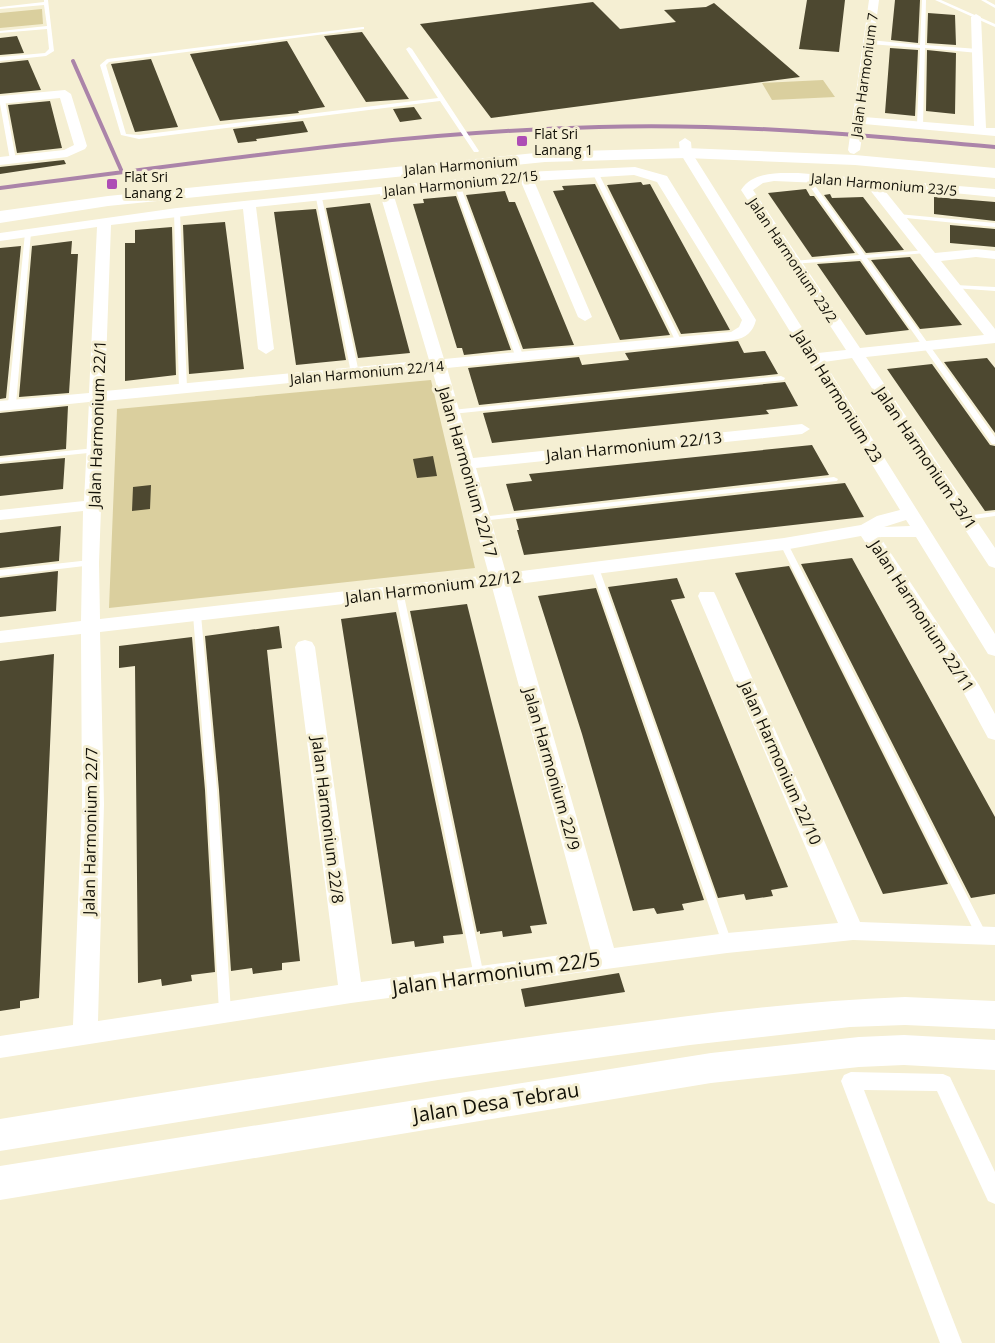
<svg xmlns="http://www.w3.org/2000/svg" width="995" height="1343" viewBox="0 0 995 1343" font-family="'Open Sans',sans-serif">
  <rect width="100%" height="100%" fill="#f5efd3"/>
  <path fill="#dacf9e" d="M42 9 43 24 0 28V13Z
    M823 80 835 97 772 100 762 83Z
    M431 380 475 568 109 608 117 409Z"/>
  <g fill="none" stroke-linecap="round" stroke-linejoin="round">
    <path stroke="#ab84a9" stroke-width="4" d="M73 61 122 172
      M0 188C199 163 399 132 599 127 731 123 864 135 995 147"/>
  </g>
  <path fill="#4d4830" d="M807 0H845L839 52 799 49Z
    M895 0H920L918 43 891 40Z
    M593 2 620 29 676 22 664 10 706 7 714 3 800 77 491 118 420 24Z
    M928 13 955 15 956 45 927 43Z
    M362 32 409 99 366 102 324 36Z
    M17 36 24 53 0 55V38Z
    M287 41 325 107 298 111 299 113 220 121 190 54Z
    M890 48 918 50 915 116 885 113Z
    M927 50 956 53 955 114 926 111Z
    M151 59 178 127 135 132 111 64Z
    M28 60 41 90 0 94V63Z
    M50 101 62 148 17 153 8 105Z
    M414 107 422 119 400 122 393 109Z
    M303 121 308 132 256 139 257 141 238 143 233 129Z
    M64 160 66 164 0 174V167Z
    M641 182 643 185 650 184 730 330 681 334 607 185Z
    M595 184 596 186 670 335 620 340 553 191 564 190 562 186Z
    M806 189 810 196H814L855 253 812 257 768 193Z
    M505 191 509 202H515L574 345 523 349 466 195Z
    M830 194 832 198 863 197 904 250 866 253 824 195Z
    M456 196 511 350 464 355 462 348H457L413 204 424 203 423 199Z
    M934 197 995 202V221L934 214Z
    M370 203 410 353 358 358 326 208Z
    M316 209 346 360 296 365 274 212Z
    M225 222 244 369 189 374 183 225Z
    M950 225 995 229V247L950 243Z
    M172 227 176 375 125 381V243H135V230Z
    M72 241 71 254H78L69 393 19 397 32 246Z
    M21 246 6 398 0 399V248Z
    M910 257 935 290 962 325 920 329 871 260Z
    M860 261 909 330 866 335 817 264Z
    M738 341 744 353 765 351 778 374 479 405 468 368 579 357 582 365 629 360 625 353Z
    M987 358 995 368V433L944 362Z
    M932 364 990 445 995 446V510L985 511 887 369Z
    M785 382 798 406 766 410 769 414 492 443 483 413Z
    M68 406 66 449 0 456V413Z
    M812 445 829 475 514 511 506 484 532 481 529 474Z
    M433 456 437 476 417 478 413 459Z
    M65 458 63 489 0 496V464Z
    M845 483 864 517 524 555 517 530H519L516 519Z
    M151 485 150 509 132 511 133 487Z
    M61 526 59 561 0 568V533Z
    M852 558 995 817V894L971 898 801 564Z
    M789 566 948 884 883 894 735 573Z
    M58 571 56 611 0 617V578Z
    M677 578 685 598 671 600 788 887 771 890 773 896 746 900 744 894 718 898 608 587Z
    M596 588 704 900 682 904 684 910 657 914 654 908 633 911 582 734 538 596Z
    M467 604 547 924 530 926 532 933 503 937 502 931 480 934V931L477 932 410 611Z
    M396 612 463 934 443 936 444 943 415 947 414 941 392 944 341 619Z
    M279 626 282 648 267 650 300 961 282 963V970L253 974 252 968 231 971 219 790 205 636Z
    M192 637 205 790 215 972 191 975 192 981 162 986 161 979 138 983 135 666 119 668V646Z
    M54 654 39 998 20 1001V1008L0 1011V661Z
    M619 973 625 992 525 1007 521 989Z"/>
  <g fill="none" stroke-linecap="round" stroke-linejoin="round">
    <path fill="#fff" fill-rule="evenodd" d="M44 0H48L54 51 46 56 0 61V57L45 53 49 49 47 29 0 33V31L47 26 44 5 0 9V7L44 2Z
      M922 0H926L925 45 978 49 981 51 978 53 925 48 923 125 920 127 917 125 920 48 870 44 867 42 870 40 920 45Z
      M935 0H941L995 24V27Z
      M981 0H986L995 5V8Z
      M362 27H364V29L109 62 106 65 126 134 139 135 438 98 406 49 409 47 412 49 479 151 478 152H474L440 101 139 139 121 135 100 65 107 59Z
      M2 98 5 100 16 160 13 162 10 160 0 104V99Z
      M595 170 598 172 682 342 681 343H677L676 342 592 172Z
      M804 176H808L865 255 928 250V252L926 253 867 258 995 437V444H992L861 259 792 264 791 263 794 261 859 255 803 177Z
      M454 181 459 182 524 358 522 359H518L516 358 453 182Z
      M319 196 322 198 359 373 355 375 351 373 316 198Z
      M177 210 180 212 187 388 183 390 179 388 174 212Z
      M898 214 995 223V227L896 217 895 216Z
      M28 231 31 233 16 404 12 406 8 404 25 233Z
      M955 285 995 287V291L953 288 952 287Z
      M781 376 785 378 784 380 452 414 448 412 452 410Z
      M95 448H98V452L0 462V458Z
      M834 477 838 479 837 481 481 521 477 519 481 517Z
      M995 512V516L966 520 962 518 966 516Z
      M784 541 788 544 986 933 987 936 986 939 982 940 978 939 780 544Z
      M90 560 93 561 94 563 93 565 0 576V570Z
      M595 565 599 568 732 943 731 946 727 947 723 946 722 943 591 568Z
      M399 588 403 591 484 976 483 979 479 981 475 979 474 976 395 591Z
      M197 612 201 615 217 790 231 1012 229 1015 225 1017 221 1015 219 1012 207 790 193 615Z"/>
    <path fill="#fff" fill-rule="evenodd" d="M851 1072 943 1074 950 1077 995 1172V1204L988 1201 937 1091 864 1090 962 1343H940L841 1081 844 1075Z"/>
    <path fill="#fff" fill-rule="evenodd" d="M869 0H879L864 117 974 126 971 17 976 14 981 17 986 128H995V136L864 124 860 150 854 154 850 153 848 150Z
      M65 90 71 94 87 146 85 149 67 157 0 165V157L64 150 74 145 60 98 0 104V96Z
      M685 138 691 142 692 153 818 353 846 350 741 190C753 171 778 173 798 173L995 189V197L881 186 935 253 976 249 995 251V259L976 257 941 261 995 329V343L866 357 995 548V568L989 566 852 358 824 362 995 634V656L988 654 916 537H880L979 685 995 714V740L988 738 961 688 861 536 784 550 510 585 614 948 727 933 838 923 698 596 700 592H714L716 596 860 922 995 927V945L853 940 727 953 351 1003 0 1058V1036L73 1025 82 804 81 634 0 643V631L81 621 83 511 0 520V510L84 501 89 402 0 411V401L89 393 97 227 0 241V233L177 208 525 172 635 167 667 176 756 320C753 332 746 338 734 340L447 368 473 458 802 424 810 429 802 434 476 468 506 573 784 538 861 525 877 516 900 510 680 153 679 142ZM634 175 657 182 742 320 739 327 731 332 444 359 393 193 521 182 578 317 585 321 592 317 534 181ZM774 181 866 185 984 335 860 348 753 190 763 183ZM380 194 429 360 105 391 111 225 243 209 258 349 266 354 274 349 256 207ZM432 369 489 575 100 619 99 563 105 401ZM906 520 910 526 884 527ZM492 587 591 951 361 982 315 647 312 642 305 640 298 642 295 647 338 985 98 1021 104 804 100 632Z"/>
    <path fill="#fff" fill-rule="evenodd" d="M686 148 855 155 995 168V178L855 165 686 158 545 162 108 206 0 223V211L108 196 545 152Z
      M905 997 995 1001V1029L905 1025 850 1027 690 1045 438 1080 0 1151V1119C186 1089 372 1059 558 1033 673 1018 789 1001 905 997Z
      M904 1035 995 1040V1070L904 1065 859 1067 711 1083 0 1200V1166L711 1053 859 1037Z"/>
  </g>
  <g fill="#ae4db5" stroke="#f5efd3" stroke-width="2">
    <rect x="516" y="135" width="12" height="12" rx="3"/>
    <rect x="106" y="178" width="12" height="12" rx="3"/>
  </g>
  <g text-anchor="middle" dominant-baseline="central" stroke-width="6" stroke-linejoin="round" paint-order="stroke">
    <g font-size="14" fill="#121007" stroke="#f5efd3">
      <text transform="translate(864 75) rotate(-82)">Jalan Harmonium 7</text>
      <text transform="translate(461 165) rotate(-5)">Jalan Harmonium</text>
      <text transform="translate(461 183) rotate(-6)">Jalan Harmonium 22/15</text>
      <text transform="translate(884 184) rotate(5)">Jalan Harmonium 23/5</text>
      <text transform="translate(793 260) rotate(56)">Jalan Harmonium 23/2</text>
      <text transform="translate(367 372) rotate(-5)">Jalan Harmonium 22/14</text>
    </g>
    <g font-size="14" fill="#121007" stroke="#f5efd3" text-anchor="start">
      <text x="534" y="133">Flat Sri<tspan x="534" dy="16">Lanang 1</tspan></text>
      <text x="124" y="176">Flat Sri<tspan x="124" dy="16">Lanang 2</tspan></text>
    </g>
    <g font-size="16" fill="#121007" stroke="#f5efd3">
      <text transform="translate(838 396) rotate(58)">Jalan Harmonium 23</text>
      <text transform="translate(97 424) rotate(-88)">Jalan Harmonium 22/1</text>
      <text transform="translate(634 446) rotate(-6)">Jalan Harmonium 22/13</text>
      <text transform="translate(926 458) rotate(56)">Jalan Harmonium 23/1</text>
      <text transform="translate(468 472) rotate(74)">Jalan Harmonium 22/17</text>
      <text transform="translate(433 587) rotate(-7)">Jalan Harmonium 22/12</text>
      <text transform="translate(922 616) rotate(57)">Jalan Harmonium 22/11</text>
      <text transform="translate(781 763) rotate(66)">Jalan Harmonium 22/10</text>
      <text transform="translate(552 769) rotate(74)">Jalan Harmonium 22/9</text>
      <text transform="translate(328 820) rotate(83)">Jalan Harmonium 22/8</text>
      <text transform="translate(90 831) rotate(-89)">Jalan Harmonium 22/7</text>
    </g>
    <g font-size="20" fill="#121007" stroke="#f5efd3">
      <text transform="translate(496 973) rotate(-8)">Jalan Harmonium 22/5</text>
      <text transform="translate(496 1102) rotate(-9)">Jalan Desa Tebrau</text>
    </g>
  </g>
</svg>
